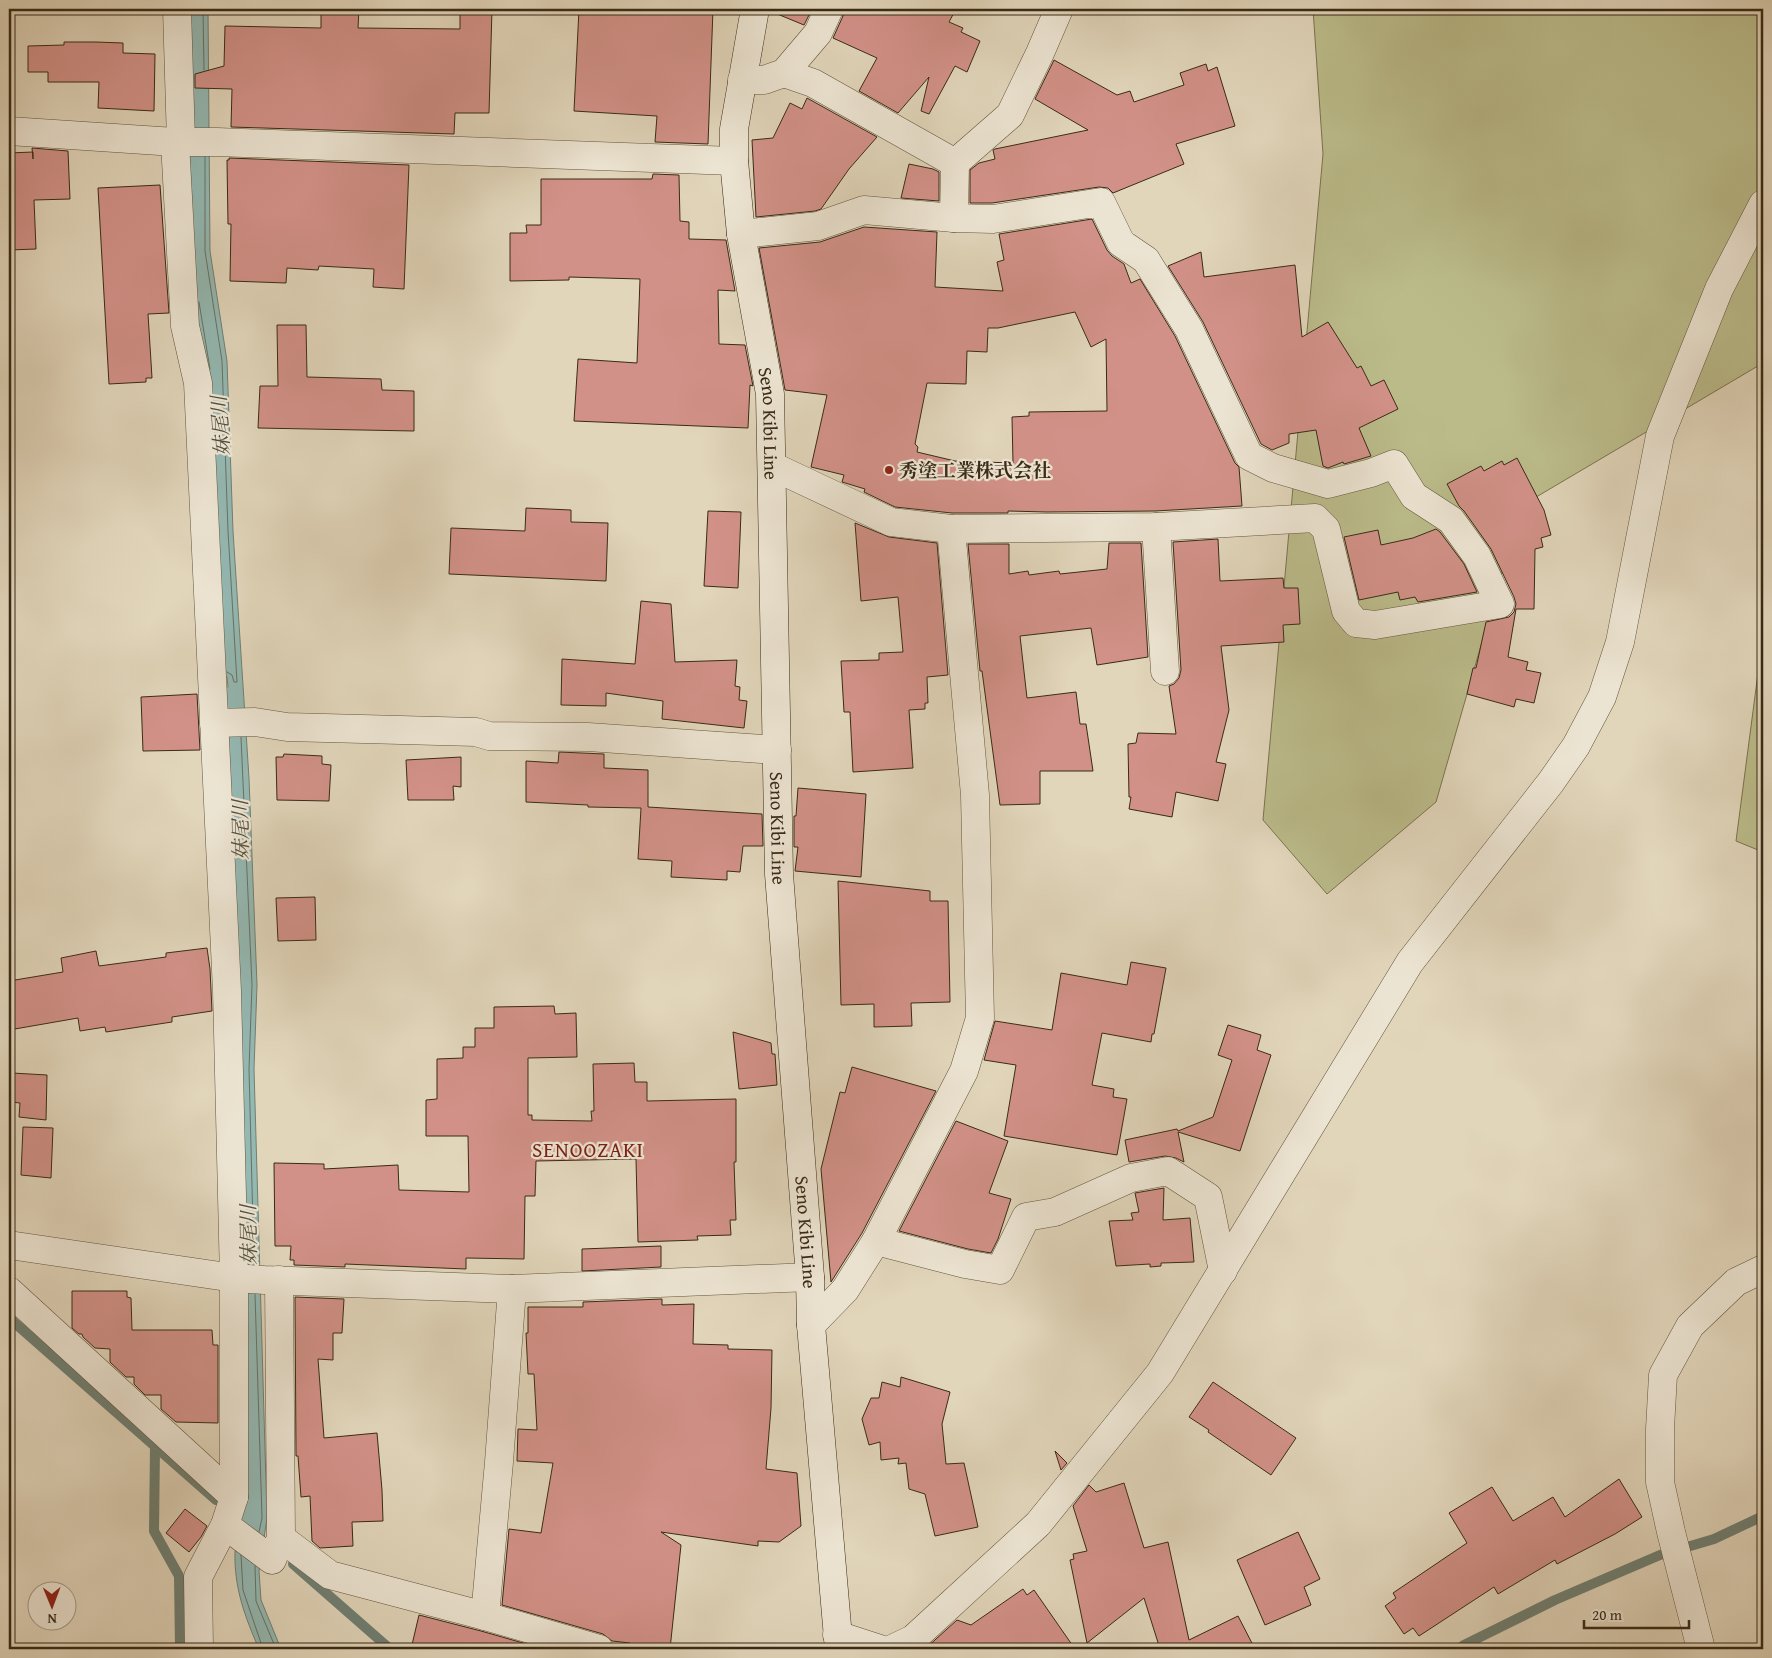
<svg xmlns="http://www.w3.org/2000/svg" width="1772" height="1658" font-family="'Gentium Book Plus','Noto Serif JP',serif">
<rect width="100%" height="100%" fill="#e1d5ba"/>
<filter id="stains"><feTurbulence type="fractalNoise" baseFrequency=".004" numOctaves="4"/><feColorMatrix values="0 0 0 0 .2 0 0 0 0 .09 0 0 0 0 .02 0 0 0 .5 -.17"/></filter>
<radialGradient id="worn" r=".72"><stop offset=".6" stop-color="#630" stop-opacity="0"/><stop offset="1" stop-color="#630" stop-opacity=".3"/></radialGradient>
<!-- green -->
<g fill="#bbbb8a" stroke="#7a7350">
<path d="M1313,9H1763V363L1521,506L1436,802L1327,894L1263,820L1323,154Z"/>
<path d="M1763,635V852L1736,841Z"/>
</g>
<!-- water -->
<path fill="#94b8b2" stroke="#708074" d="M185,9H208L210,251L227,361L233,531L249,778L257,985L254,1069L267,1518L259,1571L261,1600L281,1649H259C245,1617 234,1588 235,1552C236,1540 240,1526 242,1514L221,688L228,687L227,677H221L191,287Z"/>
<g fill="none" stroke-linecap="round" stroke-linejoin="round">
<!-- shore -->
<g stroke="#667264" stroke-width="1">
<path d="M203,9L204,70"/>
<path d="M205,157V251L222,361L228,531L237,682H234L232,675L227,672"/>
<path d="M199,302L210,369"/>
<path d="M241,737L252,985L249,1069L254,1264"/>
<path d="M255,1294L262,1518L259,1532"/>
<path d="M241,1555L243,1590L263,1649"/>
<path d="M255,1566L256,1601L276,1649"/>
</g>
<!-- stream -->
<g stroke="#708074" stroke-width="10">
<path d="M9,1318L216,1500"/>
<path d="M155,1447L154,1531L179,1576L180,1649"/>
<path d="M293,1564L390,1649"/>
<path d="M1459,1649L1464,1645L1555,1600L1660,1555L1714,1539L1763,1516"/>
</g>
</g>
<!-- building -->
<g fill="#d29188" stroke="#392b16" fill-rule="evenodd">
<path d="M321,9H359L358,28L460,29V9H492L489,113H455L454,134L231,127L232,89L195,88V74L224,66L225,26L321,28Z"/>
<path d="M579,9H713L708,144L655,142L657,116L574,111Z"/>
<path d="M770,9H812L804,25L770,11Z"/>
<path d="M844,9H956L949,22L963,28L961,32L980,41L967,72L955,66L929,114L921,111L929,77L898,113L859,91L877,58L833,38L843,16Z"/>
<path d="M64,42H96L123,43V53L155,54L154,111L98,108L99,82H48V72H28V46L64,45Z"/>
<path d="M1054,60L1117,95L1130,91L1134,102L1184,85L1180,73L1206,64L1208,71L1217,67L1235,126L1176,144L1184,164L1113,193L1108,188L1099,187L992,203H970V170L979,163L995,159L993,150L995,149L1088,130L1035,99Z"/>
<path d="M807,98L877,137L849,169L821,209L815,211L756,217L752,140L773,138L790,103L802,109Z"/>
<path d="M32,148L68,151L70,199L34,200L36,249L9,250V153L33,152V159Z"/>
<path d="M229,158L409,165L404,289L373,287L374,269L319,266L318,270L287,268L286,283L230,281L231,224H228L227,160H229Z"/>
<path d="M909,164L933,169L939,172V201L901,198Z"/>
<path d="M653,174L679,175L680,221L689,222V239L726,240L735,291L718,290L719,344L745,345L753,386L750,385L748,428L574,421L578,359L637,363L640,279L569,277V280L510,281V233H527L526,225H541V179H652Z"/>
<path d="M160,185L169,313L148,314L152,378H146V382L109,384L98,188Z"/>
<path d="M1092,219L1107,250L1112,256L1124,264L1131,283L1140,279L1175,336L1235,463L1239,467L1242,506L1155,511L1047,512L1008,511V513H952L895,507L864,492L865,489L842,482L844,475L811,467L827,395L785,390L759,248L820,242L864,227L937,232L935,287L1003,291L997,262L1004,260L999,234ZM1075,312L1091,347L1106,339L1107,411L1029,412V416L1012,417L1013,463L955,461L917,452L918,447L915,444L927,383L966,384L967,351L987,352L988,328H998Z"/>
<path d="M1201,252L1204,277L1295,265L1302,337L1328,322L1357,368L1361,366L1371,386L1384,380L1398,409L1359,428L1371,456L1344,464L1343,462L1328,468L1323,466L1316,430L1289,434V443L1272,450L1261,444L1203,322L1168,266Z"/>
<path d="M277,325H306L307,377L381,379L382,390L414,391V431L258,428L260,386H278Z"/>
<path d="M1517,458L1544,510L1551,535L1541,538L1543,547L1535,549L1534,609H1516L1508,657L1528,662L1526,670L1541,673L1534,703L1516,699L1514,707L1467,694L1473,668H1476L1486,622L1509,617L1514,612L1516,604L1514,597L1491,549L1464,511L1459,506L1447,484L1481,466L1484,471L1502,461L1504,465Z"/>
<path d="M526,508L571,510V522L608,523L606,581L449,574L451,528L525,531Z"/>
<path d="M708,511L741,512L738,588L704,586Z"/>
<path d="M855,523L889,537L937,543L948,675L927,677L928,703H925V709L909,710L913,768L853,772L850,712H844L841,661L879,660V653L903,652L898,597L861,601Z"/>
<path d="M1436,529L1440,532L1464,564L1477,592L1418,602L1415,597L1400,600L1398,592L1359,600L1344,537L1378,530L1381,545L1413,538Z"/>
<path d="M1218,539L1220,581L1283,578L1284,588H1298L1300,624L1283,625L1284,642L1221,646L1229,710L1216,762L1226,764L1218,801L1176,792L1172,817L1129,809L1131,797H1129L1128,744L1136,743L1138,733L1176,734L1169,686L1174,684L1179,678L1181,670L1173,542Z"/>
<path d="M1109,543H1141L1148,657L1097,665L1091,628L1020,636L1027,698L1076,692L1080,724H1086L1093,771H1040V804L1000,805L982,671H980L968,544H1009V574L1028,571L1029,575L1059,571L1060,574L1107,569Z"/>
<path d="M641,601L671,604L675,662L737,660L735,686L740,687L739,700L747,701L744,728L662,719L663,701L606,693V706L561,705L562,659L635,664Z"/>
<path d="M197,694L200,750L143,751L141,697Z"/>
<path d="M559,752L604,754V768L648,770V807L762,814L763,846H743L740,872L727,871V880L671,877L672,861L638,859L641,808L588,807V805L526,802V761L558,763Z"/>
<path d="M284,754L322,756V764L331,765L329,801L277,800L276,757H283Z"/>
<path d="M461,757V787L453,786L454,800H408L406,760Z"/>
<path d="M798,788L866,794L861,877L795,871L798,847H794V816H796Z"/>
<path d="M838,881L930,891V901H948L950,1002L911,1003L912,1026L874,1027V1004L841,1005Z"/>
<path d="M315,897L316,940L278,941L276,898Z"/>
<path d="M207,948L210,969L212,1011L172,1017V1022L106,1032L105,1027L80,1031L78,1018L9,1030V981L63,972L61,958L96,951L99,966L166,957V953Z"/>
<path d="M1131,962L1166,968L1154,1034H1152L1151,1042L1102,1033L1092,1085L1114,1089L1113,1097L1127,1099L1117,1155L1004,1136L1016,1065L984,1060L995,1021L1052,1030L1061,973L1127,985Z"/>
<path d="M554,1006L555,1014L576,1013L577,1057L528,1058V1115H532V1120L592,1121L591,1111H594L593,1064L634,1063L635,1082H647V1101L736,1099V1162H734L736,1220H730L731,1235L697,1236L698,1240L638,1242L636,1159L536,1161L535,1196H525L524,1259L466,1258V1269L345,1264V1267L294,1265V1260H290L291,1246H275L274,1163L324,1164V1169L398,1165L399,1190L469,1192L468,1136H426V1100L437,1099V1059L463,1058V1047H475V1028H494V1007Z"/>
<path d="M1228,1025L1261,1035L1257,1050L1271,1055L1240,1151L1178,1132L1184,1162L1176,1158L1165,1156L1129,1162L1125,1140L1177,1129L1178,1131L1213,1117L1232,1060L1218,1055Z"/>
<path d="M733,1032L771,1043L772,1054H775L777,1085L739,1089Z"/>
<path d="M852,1067L936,1091L862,1233L831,1282L821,1169L840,1092L845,1093Z"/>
<path d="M12,1073L47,1075L46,1120L19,1117L20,1103L11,1102Z"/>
<path d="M956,1121L1008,1141L989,1193L1011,1199L998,1239L991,1253L968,1249L899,1231Z"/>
<path d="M23,1127L53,1128L51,1178L21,1175Z"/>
<path d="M1164,1188L1163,1220L1190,1218L1194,1262L1161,1263V1266L1150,1267V1264L1116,1266L1109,1221L1133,1220L1131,1213L1139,1212L1135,1193Z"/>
<path d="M661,1246V1267L582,1271V1249Z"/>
<path d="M72,1291H127V1297L131,1298L132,1330H212L213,1345H218V1423L176,1422L161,1409V1395H145L134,1384V1377H126L110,1362V1349L95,1348L83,1337L82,1334H79L72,1328Z"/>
<path d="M295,1297L344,1299L342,1333H333V1360L318,1359L324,1438L377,1433L382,1490L383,1521L352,1522L353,1546L320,1548L312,1541L310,1496L301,1497L298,1456H296Z"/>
<path d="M662,1299V1305L694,1304L693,1344L728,1345V1349L772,1350L771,1408L766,1469L797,1473L801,1526L779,1542L758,1541V1546L661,1532L681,1545L670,1649H629L630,1643L612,1641L603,1634L502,1605L509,1529L541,1533L553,1463L517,1461L518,1429L537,1430L534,1374H528L526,1333H528V1307H583V1302Z"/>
<path d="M901,1377L950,1392L942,1424L946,1464L964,1463L978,1527L935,1536L925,1494L909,1489L906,1463L898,1464L899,1458L881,1460L880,1442L869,1445L862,1419L871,1398H879L882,1382L900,1387Z"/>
<path d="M1213,1382L1296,1438L1271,1475L1208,1432L1209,1430L1189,1417Z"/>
<path d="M1055,1451L1067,1463L1061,1470Z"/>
<path d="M1619,1479L1642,1517L1615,1534L1557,1564L1555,1560L1498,1594L1494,1587L1419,1636L1413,1628L1404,1634L1385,1606L1396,1598L1393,1593L1467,1543L1449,1513L1492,1487L1513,1521L1553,1497L1565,1517Z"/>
<path d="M1124,1483L1144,1548L1168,1542L1189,1640L1238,1616L1255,1649H1160L1144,1598L1087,1643L1070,1560L1074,1559L1073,1554L1087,1551L1073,1506L1089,1485L1096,1492Z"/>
<path d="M185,1509L207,1526L201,1537L189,1552L166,1533Z"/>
<path d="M1298,1532L1320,1579L1304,1587L1311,1605L1265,1625L1237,1560Z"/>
<path d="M1023,1589L1027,1595L1034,1590L1075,1649H925L957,1620L971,1625Z"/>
<path d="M419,1615L481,1631L544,1649H411Z"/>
</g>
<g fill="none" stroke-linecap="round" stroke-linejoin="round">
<defs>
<g id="minor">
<path d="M177,9L181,142"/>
<path d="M784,73L813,83L955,163"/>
<path d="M742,80H764L784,73L818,33L829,9"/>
<path d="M9,131L175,142H217L734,161"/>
<path d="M175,142L185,326L198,383L227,991L234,1278V1497L225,1525L198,1577L199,1649"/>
<path d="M741,234L818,226L864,210L954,218L955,163L1010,115L1040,53L1059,9"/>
<path d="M772,466L891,522L951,529L1156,527L1315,518L1326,529L1346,611L1356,623L1375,625L1500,604L1477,556L1451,520L1414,496L1394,464L1371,473L1328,484L1273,468L1249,456L1189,329L1146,260L1121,243L1101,202L993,219L954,218"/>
<path d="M1156,527L1165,671"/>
<path d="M214,723L255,722L287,727L476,732L489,736L588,737L777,750"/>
<path d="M876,1241L965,1264L1000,1270L1026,1217L1055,1212L1131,1178L1168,1171L1208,1197L1223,1271"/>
<path d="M9,1245L234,1278L264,1280L512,1289L810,1277"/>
<path d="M9,1291L234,1497"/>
<path d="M811,1325L845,1290L876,1241L964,1071L980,1018L975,795L951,529"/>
<path d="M225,1525L272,1560L281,1538L279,1280"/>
<path d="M281,1538L330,1575L485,1616L599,1649"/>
<path d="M485,1616L499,1462L512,1289"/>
<path d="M837,1635L880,1649"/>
<path d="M892,1649L913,1639L1038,1524L1160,1373L1410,962L1551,782L1576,746L1602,697L1620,642L1660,436L1719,289L1763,204"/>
<path d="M1701,1649L1671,1532L1660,1482V1429L1663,1375L1690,1326L1736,1282L1763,1269"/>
</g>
<g id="secondary">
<path id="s1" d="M755,9L734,129V161L741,234L770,394L779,874L810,1277L811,1325L839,1649"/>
</g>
</defs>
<!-- minor casing -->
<use href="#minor" stroke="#63563f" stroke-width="29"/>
<!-- secondary casing -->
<use href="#secondary" stroke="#392b16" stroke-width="29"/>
<!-- minor -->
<use href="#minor" stroke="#ece4d2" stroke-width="28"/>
<!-- secondary -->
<use href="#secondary" stroke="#ece4d2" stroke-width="28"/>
</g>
<!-- markers -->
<circle fill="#8f2418" stroke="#ece4d2" stroke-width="2" cx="889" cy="470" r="5"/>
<g text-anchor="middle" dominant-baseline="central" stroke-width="4.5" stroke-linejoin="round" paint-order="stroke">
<!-- street labels -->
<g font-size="19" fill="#392b16" stroke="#ece4d2">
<text stroke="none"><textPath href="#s1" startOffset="419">Seno Kibi Line</textPath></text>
<text stroke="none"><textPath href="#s1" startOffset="824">Seno Kibi Line</textPath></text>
<text stroke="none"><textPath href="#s1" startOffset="1229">Seno Kibi Line</textPath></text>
</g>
<!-- poi labels -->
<g font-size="19" font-weight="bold" fill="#392b16" stroke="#ece4d2" text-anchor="start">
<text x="899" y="470">秀塗工業株式会社</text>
</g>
<!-- water labels -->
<g font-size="20" font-style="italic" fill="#504e3d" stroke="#ece4d2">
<text transform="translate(220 426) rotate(-94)">妹尾川</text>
<text transform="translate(240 830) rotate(-91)">妹尾川</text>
<text transform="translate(248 1235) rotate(-91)">妹尾川</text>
</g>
<!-- quarter labels -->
<g font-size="21" letter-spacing="1" fill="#7a1f14" stroke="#ece4d2">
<text x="588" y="1149">SENOOZAKI</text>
</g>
</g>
<!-- margin -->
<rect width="1772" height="1658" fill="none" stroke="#e1d5ba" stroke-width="30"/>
<rect x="10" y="10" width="1752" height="1638" fill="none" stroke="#392b16" stroke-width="2.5"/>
<rect x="15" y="15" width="1742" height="1628" fill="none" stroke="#392b16"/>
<!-- north arrow -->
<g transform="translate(52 1606) rotate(179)"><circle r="24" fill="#ece4d2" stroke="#a49a87"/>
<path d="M0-4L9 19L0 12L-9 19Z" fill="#8f2418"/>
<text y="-8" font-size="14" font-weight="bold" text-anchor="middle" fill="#392b16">N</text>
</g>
<!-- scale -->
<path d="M1584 1620v8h105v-8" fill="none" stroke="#392b16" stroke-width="2.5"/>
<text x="1592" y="1620" font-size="15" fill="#392b16" stroke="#ece4d2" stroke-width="4" paint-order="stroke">20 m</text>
<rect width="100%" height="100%" filter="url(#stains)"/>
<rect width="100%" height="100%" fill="url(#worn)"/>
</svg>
